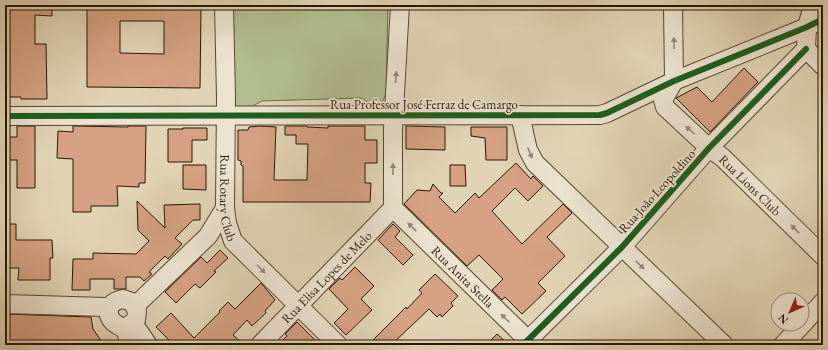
<svg xmlns="http://www.w3.org/2000/svg" width="828" height="350" font-family="'EB Garamond',serif">
<rect width="100%" height="100%" fill="#e1d4b5"/>
<filter id="stains"><feTurbulence type="fractalNoise" baseFrequency=".005" numOctaves="4"/><feColorMatrix values="0 0 0 0 .2 0 0 0 0 .09 0 0 0 0 .02 0 0 0 .5 -.17"/></filter>
<radialGradient id="worn" r=".72"><stop offset=".6" stop-color="#630" stop-opacity="0"/><stop offset="1" stop-color="#630" stop-opacity=".3"/></radialGradient>
<!-- green -->
<path fill="#b1bd8f" stroke="#6d6a4a" d="M233,5H388L386,93C384,100 381,105 374,107L362,98L262,101L249,108L237,107L232,101Z"/>
<!-- building -->
<g fill="#d5a182" stroke="#291705" fill-rule="evenodd">
<path d="M5,5H52V16L35,15V44H46L47,99H21V97H5Z"/>
<path d="M87,5H201L200,88L87,87ZM120,21H164V54L120,53Z"/>
<path d="M744,68L758,82L710,132L676,98L697,87L712,102Z"/>
<path d="M17,126H35V188H17V160H5V137H17Z"/>
<path d="M73,126L128,127V126H146L145,183H139V187L117,186L118,206H91V212H73V159L57,158L58,131L73,132Z"/>
<path d="M259,126L276,127L274,180H307L308,144H296V135H285V126H307V127L328,128V126H365V140H377V163H365V183H371L370,202H243V166L241,165V161L238,160V130H248L249,127Z"/>
<path d="M406,126L445,127V150L406,149Z"/>
<path d="M471,127H507V160H486L485,138L471,136Z"/>
<path d="M183,128H207V140H192V162H168V129H183Z"/>
<path d="M516,163L531,179L533,176L543,186L528,201L515,188L492,211L522,244L563,204L572,213L547,237L565,256L538,283L546,291L522,314L505,297L502,300L492,290L503,279L479,255L467,266L404,204L417,190L430,191L433,184L441,193H443L439,197L455,213L475,193L479,198Z"/>
<path d="M183,165H206V190L183,189Z"/>
<path d="M450,165H465L466,186H450Z"/>
<path d="M137,201L165,228L164,205L200,204V220H193L175,238L182,244L168,259L165,256L149,272L152,274L144,281L140,277H126V289H114V279H90V290H72L73,259H93V253L136,254L149,241L138,230Z"/>
<path d="M5,224H16V240H52L53,258H50V280H18L19,268H5Z"/>
<path d="M393,224L400,231L395,237L413,255L403,265L378,240Z"/>
<path d="M220,250L228,258L214,271L216,272L200,288L195,284L176,303L165,292L201,257L207,263Z"/>
<path d="M355,267L374,286L361,299L372,310L346,335L334,323L348,309L329,289L340,278L342,280Z"/>
<path d="M435,274L458,296L451,303L453,306L442,317L440,314L437,317L429,309L391,345H368L406,307L407,309L422,293L419,290Z"/>
<path d="M261,283L275,300L265,311L266,313L252,326L247,320L233,335L244,345H174L156,327L171,313L194,338L220,312L219,311L228,302L235,309Z"/>
<path d="M5,314L91,317L93,329L104,345H5Z"/>
<path d="M297,322L320,345H278L287,336L285,334Z"/>
<path d="M497,334L509,345H486Z"/>
</g>
<g fill="none" stroke-linecap="round" stroke-linejoin="round">
<defs>
<g id="minor">
<path id="s1" d="M224,5L226,98L225,208L227,223L233,241L338,345"/>
<path id="s2" d="M673,5L674,81L663,100L665,107L709,148L722,157L823,256"/>
<path d="M813,5L807,27L806,49L823,66"/>
<path d="M520,115L528,150L535,163L724,345"/>
<path d="M5,116L600,115L607,113L674,81L807,27L823,19"/>
<path d="M393,208V129L400,5"/>
<path id="s3" d="M393,208L533,345"/>
<path d="M123,299L132,302L137,311L136,320L125,328C105,323 102,303 123,299Z"/>
<path d="M5,304L105,307L109,311"/>
<path d="M135,306L208,236L225,208"/>
<path d="M133,323L148,345"/>
<path d="M125,328L130,345"/>
<path id="s4" d="M260,345L393,208"/>
<path d="M523,345L622,247L709,148L806,49"/>
<path d="M783,345L823,302"/>
</g>
</defs>
<!-- minor casing -->
<use href="#minor" stroke="#574631" stroke-width="20"/>
<!-- minor -->
<use href="#minor" stroke="#ece3cf" stroke-width="18"/>
<defs>
<g id="cycleway">
<path d="M5,116L600,115L607,113L674,81L807,27L823,19"/>
<path d="M523,345L622,247L709,148L806,49"/>
</g>
</defs>
<!-- cycleway casing -->
<use href="#cycleway" stroke="#ece3cf" stroke-width="8"/>
<!-- cycleway -->
<use href="#cycleway" stroke="#1b5e20" stroke-width="6"/>
</g>
<!-- one-way arrows -->
<defs><path id="oneway-solid" d="M-6-.8H1V-3.2L6.5 0L1 3.2V.8H-6Z"/></defs>
<g fill="#948774">
<use href="#oneway-solid" transform="translate(674 43) rotate(-91)"/>
<use href="#oneway-solid" transform="translate(396 77) rotate(-87)"/>
<use href="#oneway-solid" transform="translate(690 130) rotate(-138)"/>
<use href="#oneway-solid" transform="translate(530 153) rotate(68)"/>
<use href="#oneway-solid" transform="translate(393 169) rotate(-90)"/>
<use href="#oneway-solid" transform="translate(412 227) rotate(-136)"/>
<use href="#oneway-solid" transform="translate(795 229) rotate(-136)"/>
<use href="#oneway-solid" transform="translate(640 265) rotate(44)"/>
<use href="#oneway-solid" transform="translate(261 269) rotate(45)"/>
<use href="#oneway-solid" transform="translate(505 318) rotate(-136)"/>
</g>
<g text-anchor="middle" dominant-baseline="central" stroke-width="3.5" stroke-linejoin="round" paint-order="stroke">
<!-- street labels -->
<g font-size="13" fill="#291705" stroke="#ece3cf">
<text x="424" y="104">Rua Professor José Ferraz de Camargo</text>
<text stroke="none"><textPath href="#s2" startOffset="221">Rua Lions Club</textPath></text>
<text transform="translate(657 191) rotate(-48)">Rua João Leopoldino</text>
<text stroke="none"><textPath href="#s1" startOffset="193">Rua Rotary Club</textPath></text>
<text stroke="none"><textPath href="#s4" startOffset="95">Rua Elisa Lopes de Melo</textPath></text>
<text stroke="none"><textPath href="#s3" startOffset="98">Rua Anita Stella</textPath></text>
</g>
</g>
<!-- margin -->
<rect width="828" height="350" fill="none" stroke="#e1d4b5" stroke-width="20"/>
<rect x="6" y="6" width="816" height="338" fill="none" stroke="#291705" stroke-width="2"/>
<rect x="10" y="10" width="808" height="330" fill="none" stroke="#291705"/>
<!-- north arrow -->
<g transform="translate(790 312) rotate(225)"><circle r="19" fill="#ece3cf" stroke="#9e917e"/>
<path d="M0-3L7 15L0 10L-7 15Z" fill="#8f2418"/>
<text y="-6" font-size="11" font-weight="bold" text-anchor="middle" fill="#291705">N</text>
</g>
<rect width="100%" height="100%" filter="url(#stains)"/>
<rect width="100%" height="100%" fill="url(#worn)"/>
</svg>
